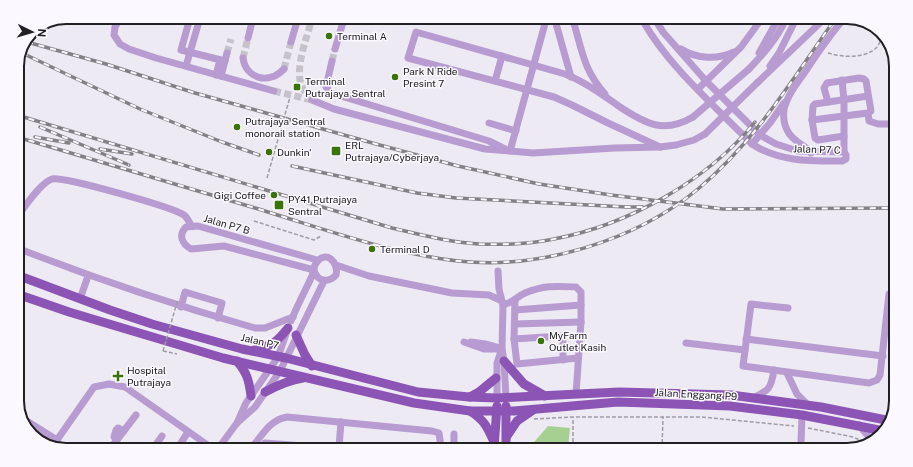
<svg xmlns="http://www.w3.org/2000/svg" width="913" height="467" font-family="'Public Sans',sans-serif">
<rect width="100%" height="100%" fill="#eeeaf3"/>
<!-- green -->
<path fill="#a5d091" d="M548,426L570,428L568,448H529Z"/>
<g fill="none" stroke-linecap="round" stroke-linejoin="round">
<!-- minor-tunnel -->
<g stroke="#c5c2c9" stroke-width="7" stroke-dasharray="7 3.5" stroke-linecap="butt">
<path d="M227,53L231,39"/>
<path d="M243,58L248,38"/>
<path d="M332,61L335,49"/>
<path d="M284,69L291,42"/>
<path d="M274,91L312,100"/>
<path d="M312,100C309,96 304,92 302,87C294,69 307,37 312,19"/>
</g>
<!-- path -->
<g stroke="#9f9ca3" stroke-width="1.5" stroke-dasharray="4 2" stroke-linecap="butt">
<path d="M828,53C842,57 862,59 875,49C879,46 881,39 883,35"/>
<path d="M254,221L314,240L321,236"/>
<path d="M163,351L177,354"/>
<path d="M534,419L573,417H702L794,426"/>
<path d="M808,428L853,437L862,441"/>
<path d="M573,448V417"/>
<path d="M662,449L663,417"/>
</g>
<!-- minor -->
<g stroke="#b89cd1" stroke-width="7">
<path d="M121,17L115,27L114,35L120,44L129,49L156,58L274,91"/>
<path d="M190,18L181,50L225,61"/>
<path d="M312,19L318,20L323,19"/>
<path d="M555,20L571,77"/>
<path d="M573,20C582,50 583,69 605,94"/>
<path d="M643,21C669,67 715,106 752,144C779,162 811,161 842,161L846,159V155L844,152L798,151L776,144L760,135L706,81L663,32L656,21"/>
<path d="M248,38L253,18"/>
<path d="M291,42L298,18"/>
<path d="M335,49L344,19"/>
<path d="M681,49C697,59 717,60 734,52"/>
<path d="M759,53L777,21"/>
<path d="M243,58C246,79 269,85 284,69"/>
<path d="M332,61L326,87L331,93L489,141L507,150"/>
<path d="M186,66L200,18"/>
<path d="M770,66L779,53L795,21"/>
<path d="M749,69C763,54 776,40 785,21"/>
<path d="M216,75L220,60"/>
<path d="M221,76L227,53"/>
<path d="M842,80L844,100V152"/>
<path d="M495,81L502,56"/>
<path d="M757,83L821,22"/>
<path d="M698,89L741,47L760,21"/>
<path d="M312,100L334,109L485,149L510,151L533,153L615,148L660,147L676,145L694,140L705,134"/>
<path d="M868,113L869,121L878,124H892"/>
<path d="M812,120L868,113L871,111L866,81L864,79L859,78L827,83L824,88L828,102"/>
<path d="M489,123L516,131"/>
<path d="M844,136L818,140L815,138L812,120L813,106L815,104L868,96"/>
<path d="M752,144L770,123L784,103"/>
<path d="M660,147L608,123L572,105L554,97L408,58L416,32L565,74C585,82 603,95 620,107C646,124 664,134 693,117"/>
<path d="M510,151L546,20"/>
<path d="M811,153C808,146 793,143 787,130C784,124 783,117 784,109C787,96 797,83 805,72C816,55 828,38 841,22"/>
<path d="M17,217C25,207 40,183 52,179C63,176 172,207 184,215C187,217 189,222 191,225"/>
<path d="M17,248C96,279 174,305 255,328H265L293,317"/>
<path d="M336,265L369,276L452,293L489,295L502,301L503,305L502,349L504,361L506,398"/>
<path d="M314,270L224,246L191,249C182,244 178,235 186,227L198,226L317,260"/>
<path d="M498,271L499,289L502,301"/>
<path d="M80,299L88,276"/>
<path d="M515,301L514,339L517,364L578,358"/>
<path d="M503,305C514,302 516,297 525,293C544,285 556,286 576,287L581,292V322L576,394"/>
<path d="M181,307L185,292L222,303L218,318"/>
<path d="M788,308L751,304L743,366L869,383L877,380L880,375L889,294"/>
<path d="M515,310L581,305"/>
<path d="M291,321C297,306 305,291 312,276C314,271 313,266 317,262C326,250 339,262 336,275C329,283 318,282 314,271"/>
<path d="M515,324L581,322"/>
<path d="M514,339L561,336L563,340V360"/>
<path d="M746,339L883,356"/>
<path d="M464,342L484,349H502"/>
<path d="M471,342L485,344L496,347"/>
<path d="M686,343L745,350"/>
<path d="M787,373L797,394L809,406"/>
<path d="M497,398V363L501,351"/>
<path d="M753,398C769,390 771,389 774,370"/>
<path d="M802,415L801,443L804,450"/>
<path d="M22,418L57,440L59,445"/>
<path d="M237,423L246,403L278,357L287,331"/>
<path d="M859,425L873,442"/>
<path d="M36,437L41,430"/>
<path d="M57,440L94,387L109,384L125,387L209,446"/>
<path d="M117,440L114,437L116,430L118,428L124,431"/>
<path d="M265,443L304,446"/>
<path d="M113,445L136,415"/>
<path d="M155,446L162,436"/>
<path d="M179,446L188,432"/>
<path d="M220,446L237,423L255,407L280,371L324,281"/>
<path d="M253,446C263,434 270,420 287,417L432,431L439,433L441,447"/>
<path d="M339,447L341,422"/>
<path d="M454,448V434"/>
</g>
<!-- major -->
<g stroke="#8c55b5" stroke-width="9">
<path d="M17,275L110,310L152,324L242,349L286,358L418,392L469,397L497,398L619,392L731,395L821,407L891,421"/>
<path d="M17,294L69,312L223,358L414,403L470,411H514L618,402L730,406L802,415L884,431"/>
<path d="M296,335L305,355L312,366"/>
<path d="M254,350C273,345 276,343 288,328"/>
<path d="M237,361C247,373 249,380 251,396"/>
<path d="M504,361L524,384L545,396"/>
<path d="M265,392C278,385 289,380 303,378"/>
<path d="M470,397L479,392L496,378"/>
<path d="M506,406V448"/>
<path d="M470,411C484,420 487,426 494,442"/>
<path d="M507,436L517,421L533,410"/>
<path d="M494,448L497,406"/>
</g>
<defs>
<g id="rail">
<path d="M27,42L106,64L195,93L376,144L458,166L539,184L611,195L723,209L894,208"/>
<path d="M22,53L140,109L222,142L259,155"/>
<path d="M17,115L392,228C422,235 448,242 479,244C503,245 530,244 554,239C628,225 707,181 755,122"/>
<path d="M40,127L129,165"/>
<path d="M17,137C96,160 175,184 255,208C321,228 388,253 458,261C539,270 635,241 698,189C754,143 792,80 833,22"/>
<path d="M35,137L69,143"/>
<path d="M100,149L132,154"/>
<path d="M292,166L417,193L456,198L626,207H643"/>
</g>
</defs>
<!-- rail casing -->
<use href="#rail" stroke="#838186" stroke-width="3.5"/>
<!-- rail -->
<use href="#rail" stroke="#fbf8ff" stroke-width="2" stroke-dasharray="6" stroke-linecap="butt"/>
<!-- path-bridge -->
<g stroke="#9f9ca3" stroke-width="1.5" stroke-dasharray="4 2" stroke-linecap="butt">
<path d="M267,178L290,97"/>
<path d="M163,351L178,299"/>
</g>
<!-- minor-bridge -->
<g stroke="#b89cd1" stroke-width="7">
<path d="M693,117L749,69"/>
<path d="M705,134L757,83"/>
</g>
</g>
<!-- markers -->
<g fill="#387408" stroke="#fbf8ff" stroke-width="1.5">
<circle cx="329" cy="36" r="4"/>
<circle cx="395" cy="77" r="4"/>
<rect x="293" y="83" width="8" height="8" rx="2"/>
<circle cx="237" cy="127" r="4"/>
<rect x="331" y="146" width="10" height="10" rx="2"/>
<circle cx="269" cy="152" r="4"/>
<circle cx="274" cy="195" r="4"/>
<rect x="274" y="200" width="10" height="10" rx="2"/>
<circle cx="372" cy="249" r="4"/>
<circle cx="541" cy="341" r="4"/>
<path d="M116 370h4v4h4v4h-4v4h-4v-4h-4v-4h4z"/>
</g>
<g text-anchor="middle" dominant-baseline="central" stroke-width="3" stroke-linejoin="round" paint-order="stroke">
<!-- poi labels -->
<g font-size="10" fill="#212023" stroke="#fbf8ff" text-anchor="start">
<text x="337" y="36">Terminal A</text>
<text x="403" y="71">Park N Ride<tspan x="403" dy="12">Presint 7</tspan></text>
<text x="305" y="81">Terminal<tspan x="305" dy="12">Putrajaya Sentral</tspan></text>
<text x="245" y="121">Putrajaya Sentral<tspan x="245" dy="12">monorail station</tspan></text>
<text x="345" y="145">ERL<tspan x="345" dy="12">Putrajaya/Cyberjaya</tspan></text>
<text x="277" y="152">Dunkin'</text>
<text x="266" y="195" text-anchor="end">Gigi Coffee</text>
<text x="288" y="199">PY41 Putrajaya<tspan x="288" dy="12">Sentral</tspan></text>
<text x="380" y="249">Terminal D</text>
<text x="549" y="335">MyFarm<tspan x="549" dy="12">Outlet Kasih</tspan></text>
<text x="127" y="370">Hospital<tspan x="127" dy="12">Putrajaya</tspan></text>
</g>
<!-- street labels -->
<g font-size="10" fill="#212023" stroke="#fbf8ff">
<text transform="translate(817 149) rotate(2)">Jalan P7 C</text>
<text transform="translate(227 224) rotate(16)">Jalan P7 B</text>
<text transform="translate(260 341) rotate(13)">Jalan P7</text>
<text transform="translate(696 394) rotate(3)">Jalan Enggang P9</text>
</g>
</g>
<!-- crop -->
<path d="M0 0H913V467H0ZM66 24H847A42 42 0 0 1 889 66V401A42 42 0 0 1 847 443H66A42 42 0 0 1 24 401V66A42 42 0 0 1 66 24Z" fill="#fbf8ff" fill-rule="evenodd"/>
<path fill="none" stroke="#212023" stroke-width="2" d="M66 24H847A42 42 0 0 1 889 66V401A42 42 0 0 1 847 443H66A42 42 0 0 1 24 401V66A42 42 0 0 1 66 24Z"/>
<!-- north arrow -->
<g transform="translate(32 32) rotate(95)" stroke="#fbf8ff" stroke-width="3" paint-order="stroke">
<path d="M0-3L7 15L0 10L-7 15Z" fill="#212023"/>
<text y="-6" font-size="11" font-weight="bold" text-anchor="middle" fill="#212023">N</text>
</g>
</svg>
